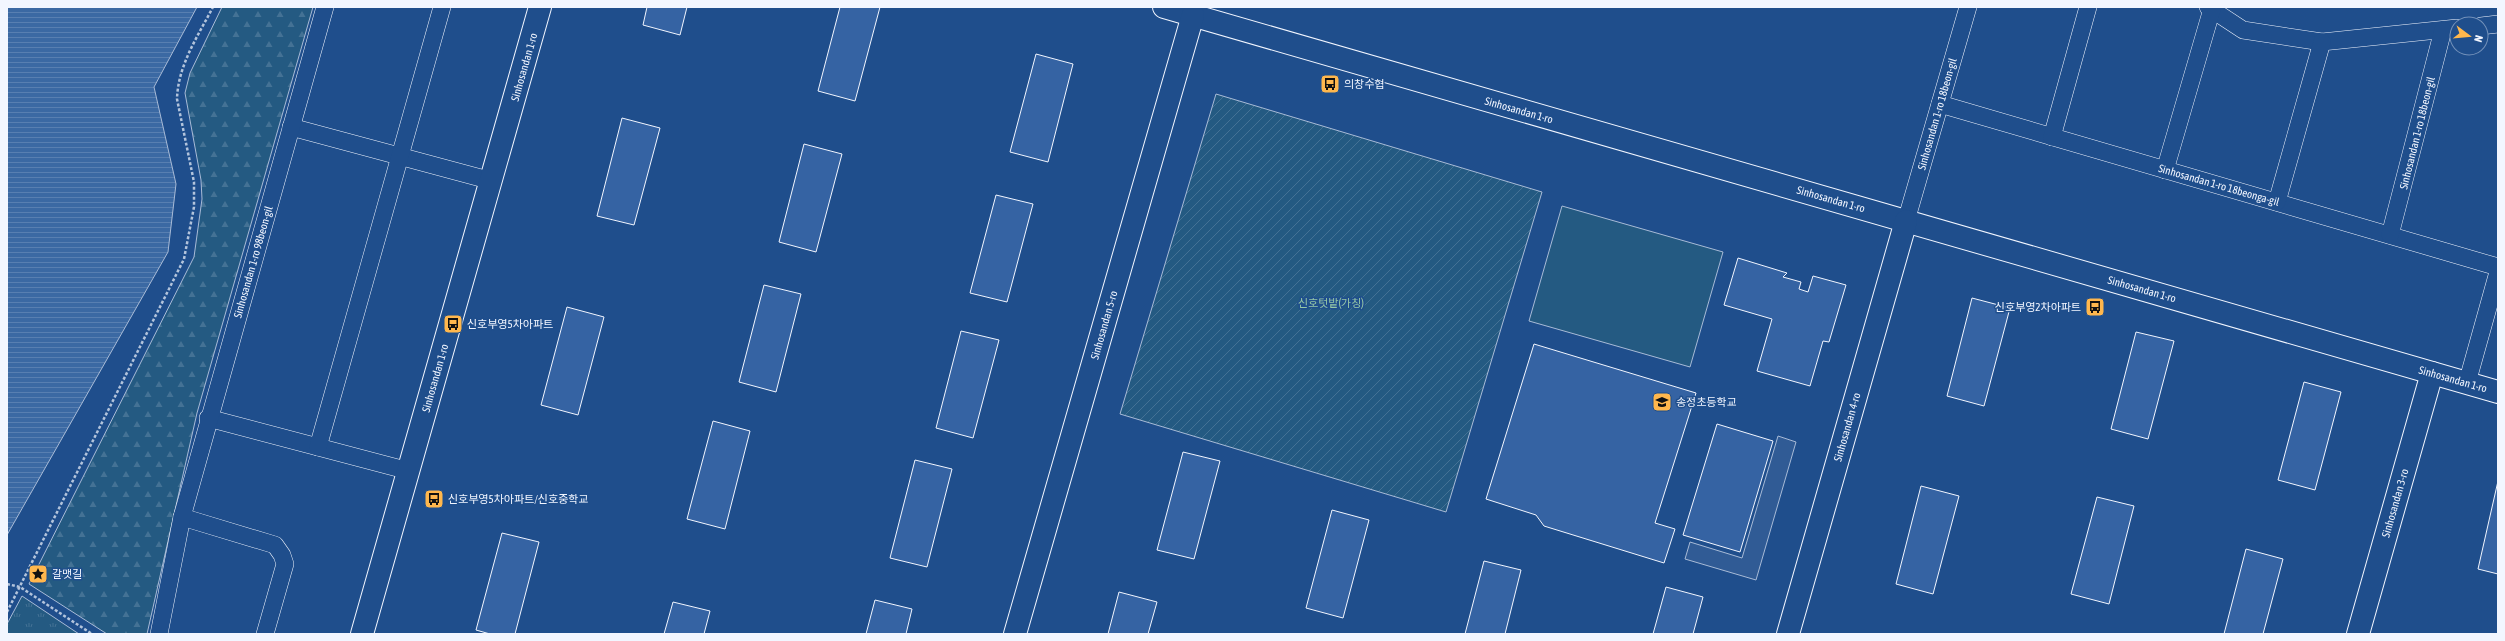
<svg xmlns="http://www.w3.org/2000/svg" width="2505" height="641" font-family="'Asap Condensed','Noto Sans KR',sans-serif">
<defs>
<pattern id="grass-tufts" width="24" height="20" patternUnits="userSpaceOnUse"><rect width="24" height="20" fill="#245a82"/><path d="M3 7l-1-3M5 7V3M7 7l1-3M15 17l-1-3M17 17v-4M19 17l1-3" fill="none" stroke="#447295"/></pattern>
<pattern id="forest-firs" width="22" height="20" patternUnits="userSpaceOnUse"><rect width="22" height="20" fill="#245a82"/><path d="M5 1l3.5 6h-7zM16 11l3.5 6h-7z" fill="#447295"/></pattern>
<pattern id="garden-furrows" width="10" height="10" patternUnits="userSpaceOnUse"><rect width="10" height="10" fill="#245a82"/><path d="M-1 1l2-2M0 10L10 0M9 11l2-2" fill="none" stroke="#447295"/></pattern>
<pattern id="water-rules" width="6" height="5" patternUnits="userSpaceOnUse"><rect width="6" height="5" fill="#3b69a3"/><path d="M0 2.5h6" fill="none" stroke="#587fb1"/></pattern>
</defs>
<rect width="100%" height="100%" fill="#1f4e8c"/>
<!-- grass -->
<path fill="url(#grass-tufts)" stroke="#a8bbd7" d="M22,596L79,634H7V624Z"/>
<!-- forest -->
<path fill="url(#forest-firs)" stroke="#a8bbd7" d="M222,7H313L197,413L147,634H107L29,584L194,257L202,199L201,180L185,93L190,73Z"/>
<!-- garden -->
<path fill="url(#garden-furrows)" stroke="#a8bbd7" d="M1216,94L1542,192L1446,512L1120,414Z"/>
<!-- pitch -->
<path fill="#245a82" stroke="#a8bbd7" d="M1562,206L1723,252L1690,367L1529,321Z"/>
<!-- parking -->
<path fill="#305b95" stroke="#a8bbd7" d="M1778,436L1796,442L1756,580L1685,559L1690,542L1742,558Z"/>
<!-- water -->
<path fill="url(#water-rules)" stroke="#a8bbd7" d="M7,7H197L154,87L176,184L168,252L7,535Z"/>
<!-- building -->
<g fill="#3563a3" stroke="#f2f6ff">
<path d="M647,7H687L680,35L643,25Z"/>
<path d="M840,7H880L855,101L818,91Z"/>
<path d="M1036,54L1073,64L1048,162L1010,152Z"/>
<path d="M622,118L660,128L634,225L597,216Z"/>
<path d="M804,144L842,154L816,252L779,242Z"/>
<path d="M996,195L1033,204L1007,302L970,293Z"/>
<path d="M1738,258L1787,273L1783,277L1801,282L1799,289L1808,292L1813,276L1846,285L1829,342L1823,341L1810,386L1757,371L1772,319L1724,305Z"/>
<path d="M764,285L801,294L776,392L739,382Z"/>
<path d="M1972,298L2010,308L1984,406L1947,396Z"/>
<path d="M567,307L604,317L578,415L541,405Z"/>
<path d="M961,331L999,340L973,438L936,428Z"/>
<path d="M2136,332L2174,341L2148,439L2111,429Z"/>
<path d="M1534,344L1696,393L1655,523L1675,529L1664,563L1544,526L1536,515L1486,499Z"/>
<path d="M2304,382L2341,392L2315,490L2278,480Z"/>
<path d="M713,421L750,431L725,529L687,519Z"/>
<path d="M1717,424L1773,441L1740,552L1683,535Z"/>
<path d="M1183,452L1220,461L1194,559L1157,550Z"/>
<path d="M915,460L952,469L927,567L890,558Z"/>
<path d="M2498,481V574L2478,569Z"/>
<path d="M1921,486L1959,496L1933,594L1896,584Z"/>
<path d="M2097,497L2134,506L2109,604L2071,594Z"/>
<path d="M1332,510L1369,520L1343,618L1306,608Z"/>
<path d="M502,533L539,542L515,634H490L476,630Z"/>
<path d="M2246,549L2283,559L2263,634H2224Z"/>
<path d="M1484,561L1521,570L1505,634H1465Z"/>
<path d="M1666,587L1703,597L1693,634H1653Z"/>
<path d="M1119,592L1157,602L1148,634H1108Z"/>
<path d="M875,600L912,609L906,634H866Z"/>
<path d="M673,602L710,611L704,634H664Z"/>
</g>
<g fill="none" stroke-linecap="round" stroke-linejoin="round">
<defs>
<g id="street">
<path d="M2208,7L2243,30L2322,42L2457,28"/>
<path d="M2481,26L2498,24"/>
<path d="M1940,104L2498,267"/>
<path d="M291,127L492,181"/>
<path d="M2052,137L2088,7"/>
<path d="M2165,170L2212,9"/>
<path d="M2277,202L2322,42"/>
<path d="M1906,221L1968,7"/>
<path d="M2390,235L2443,30"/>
<path d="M2467,383L2498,272"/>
<path d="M208,418L409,471"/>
<path d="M318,447L442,7"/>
<path d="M182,517L275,545L282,555L285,564L265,634"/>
<path d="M159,634L182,517L325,7"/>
</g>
<g id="secondary">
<path d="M1164,7L2498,392"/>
<path d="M362,634L540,7"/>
<path d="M1015,634L1193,15"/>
<path d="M1788,634L1906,221"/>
<path d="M2358,634L2432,373"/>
</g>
</defs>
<!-- street casing -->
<use href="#street" stroke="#f2f6ff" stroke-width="18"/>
<!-- secondary casing -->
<use href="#secondary" stroke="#f2f6ff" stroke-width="24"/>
<!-- path -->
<g stroke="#b3c4dc" stroke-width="2.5" stroke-dasharray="3 2" stroke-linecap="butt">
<path d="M7,584L20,587L92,634"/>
<path d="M7,612L184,259L194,207V182L177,99C178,65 198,36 213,7"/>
</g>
<!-- street -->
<use href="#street" stroke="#1f4e8c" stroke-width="17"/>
<!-- secondary -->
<use href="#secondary" stroke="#1f4e8c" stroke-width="22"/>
</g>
<!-- icons -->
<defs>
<symbol id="bus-square" viewBox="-11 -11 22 22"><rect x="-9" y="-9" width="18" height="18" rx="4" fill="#ffb74d" stroke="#1f4e8c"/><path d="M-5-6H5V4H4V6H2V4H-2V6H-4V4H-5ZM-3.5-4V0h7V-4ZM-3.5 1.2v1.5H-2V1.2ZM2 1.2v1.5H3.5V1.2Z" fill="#111"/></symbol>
<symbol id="school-square" viewBox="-11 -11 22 22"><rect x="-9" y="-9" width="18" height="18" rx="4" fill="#ffb74d" stroke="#1f4e8c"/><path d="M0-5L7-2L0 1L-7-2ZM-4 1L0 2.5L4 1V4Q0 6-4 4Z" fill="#111"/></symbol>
<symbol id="sight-square" viewBox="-11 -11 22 22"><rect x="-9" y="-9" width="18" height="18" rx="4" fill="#ffb74d" stroke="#1f4e8c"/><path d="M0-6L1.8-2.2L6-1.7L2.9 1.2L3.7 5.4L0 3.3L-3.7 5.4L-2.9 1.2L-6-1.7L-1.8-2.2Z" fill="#111"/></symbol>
</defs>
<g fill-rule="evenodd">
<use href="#bus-square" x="1319" y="73" width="22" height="22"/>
<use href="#bus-square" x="2084" y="296" width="22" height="22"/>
<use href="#bus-square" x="442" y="313" width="22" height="22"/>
<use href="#school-square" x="1651" y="391" width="22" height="22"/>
<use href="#bus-square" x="423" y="488" width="22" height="22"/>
<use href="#sight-square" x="27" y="563" width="22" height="22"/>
</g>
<g text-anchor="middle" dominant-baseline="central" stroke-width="3" stroke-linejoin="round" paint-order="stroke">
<!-- street labels -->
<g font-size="11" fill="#f2f6ff" stroke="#1f4e8c">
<text transform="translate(524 67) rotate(-74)">Sinhosandan 1-ro</text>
<text transform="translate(1519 110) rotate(16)">Sinhosandan 1-ro</text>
<text transform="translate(1937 114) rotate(-74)">Sinhosandan 1-ro 18beon-gil</text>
<text transform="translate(2417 133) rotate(-76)">Sinhosandan 1-ro 18beon-gil</text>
<text transform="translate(2219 185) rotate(16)">Sinhosandan 1-ro 18beonga-gil</text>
<text transform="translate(1831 199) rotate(16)">Sinhosandan 1-ro</text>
<text transform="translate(253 262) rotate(-74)">Sinhosandan 1-ro 98beon-gil</text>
<text transform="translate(2142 289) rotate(16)">Sinhosandan 1-ro</text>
<text transform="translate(1104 325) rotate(-74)">Sinhosandan 5-ro</text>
<text transform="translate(435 378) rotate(-74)">Sinhosandan 1-ro</text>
<text transform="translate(2453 379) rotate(16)">Sinhosandan 1-ro</text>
<text transform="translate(1847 427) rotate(-74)">Sinhosandan 4-ro</text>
<text transform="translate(2395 503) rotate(-74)">Sinhosandan 3-ro</text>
</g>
<!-- poi labels -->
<g font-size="11" fill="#f2f6ff" stroke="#1f4e8c" text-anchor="start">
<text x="1344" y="84">의창수협</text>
<text x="2081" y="307" text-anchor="end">신호부영2차아파트</text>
<text x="467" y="324">신호부영5차아파트</text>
<text x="1676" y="402">송정초등학교</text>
<text x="448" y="499">신호부영5차아파트/신호중학교</text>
<text x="52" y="574">갈맷길</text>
</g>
<!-- park labels -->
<g font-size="11" fill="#97c8a6" stroke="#1f4e8c">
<text x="1331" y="303">신호텃밭(가칭)</text>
</g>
</g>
<!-- border -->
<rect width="2505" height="641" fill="none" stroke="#f2f6ff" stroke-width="16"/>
<!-- north arrow -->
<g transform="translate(2469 36) rotate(106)"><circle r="19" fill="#1f4e8c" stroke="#7391ba"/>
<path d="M0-3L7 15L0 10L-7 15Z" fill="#ffb74d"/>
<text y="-6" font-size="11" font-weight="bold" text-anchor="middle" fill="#f2f6ff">N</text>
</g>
</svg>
